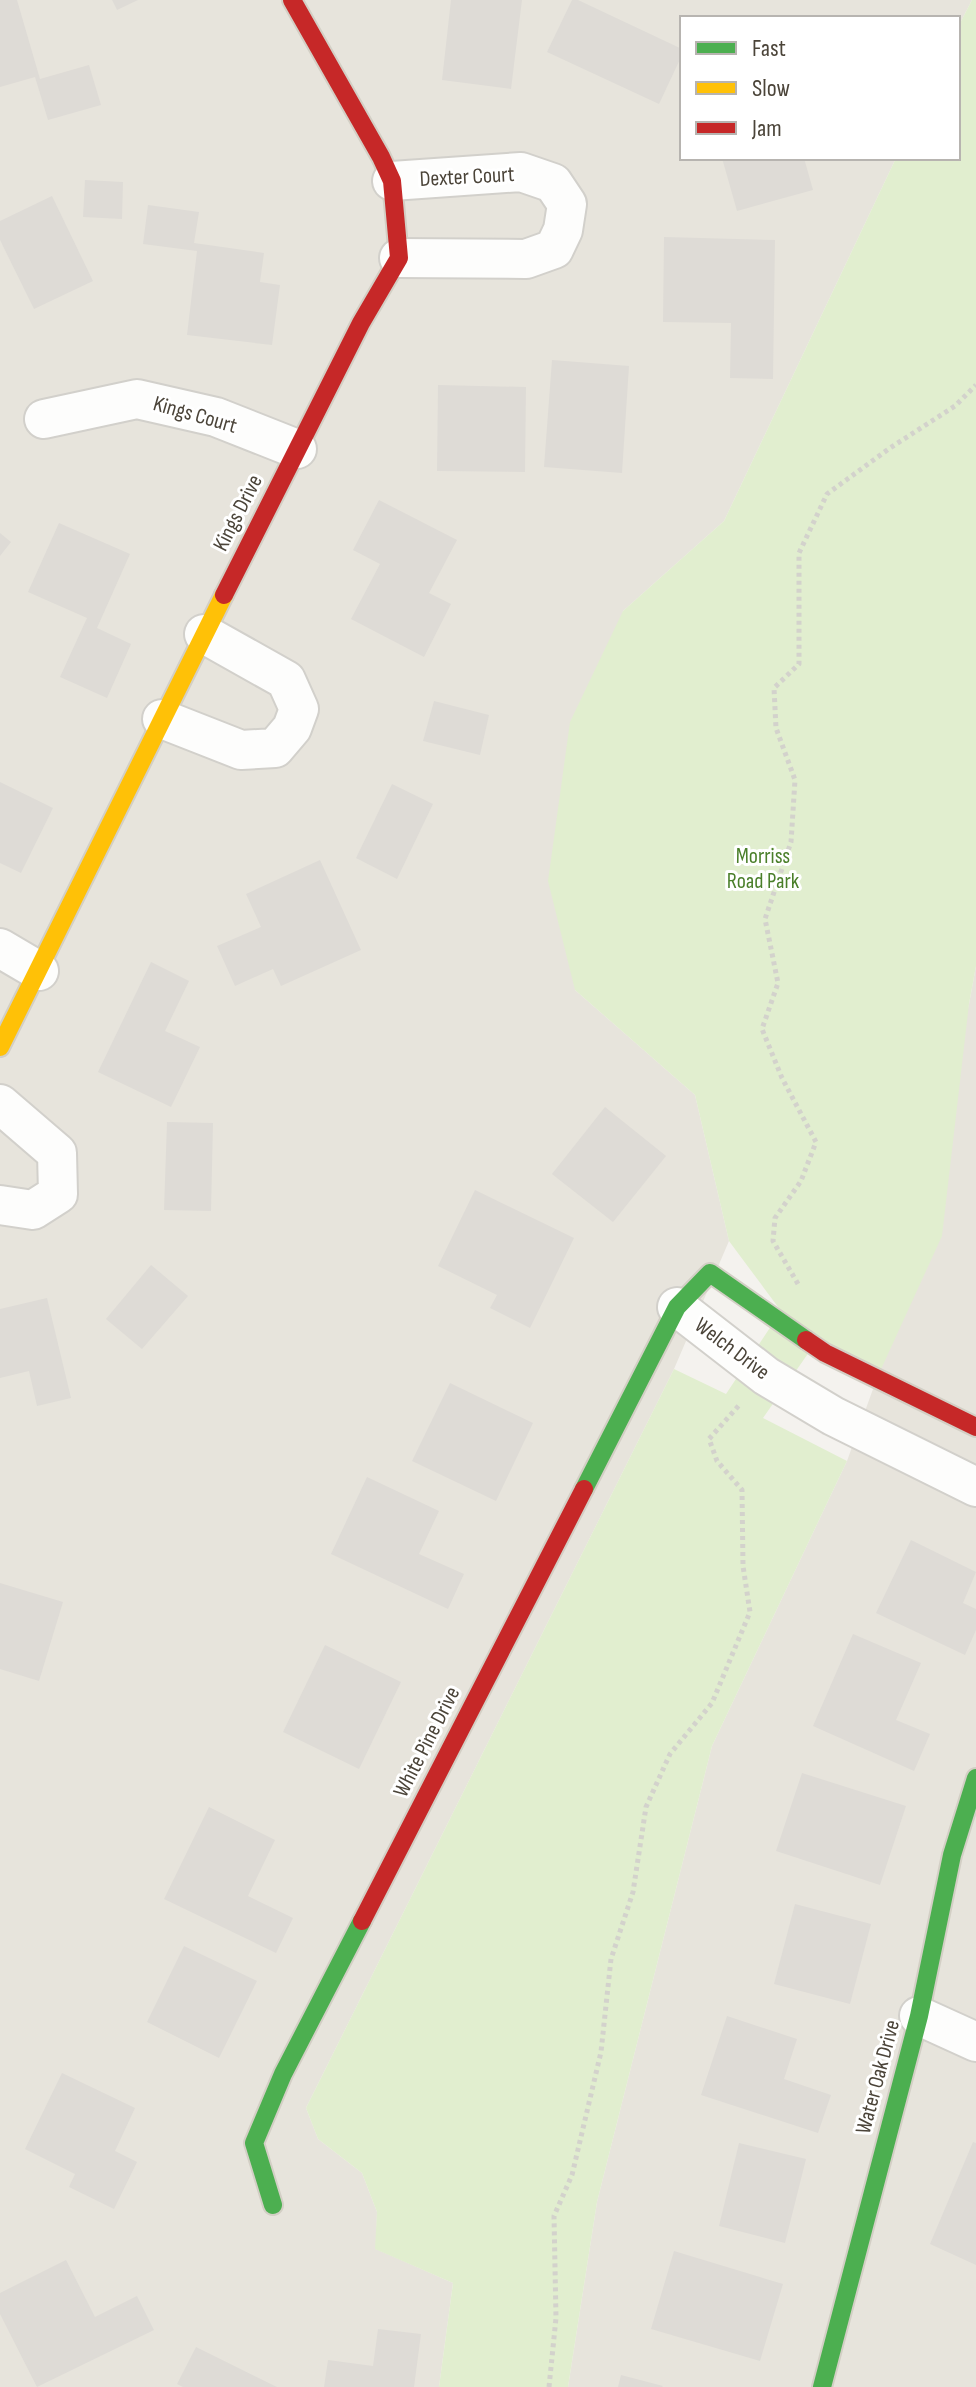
<svg xmlns="http://www.w3.org/2000/svg" width="976" height="2387" font-family="'Sofia Sans Condensed',sans-serif">
<rect width="100%" height="100%" fill="#f4f2ee"/>
<!-- residential -->
<g fill="#e7e4dc">
<path d="M0,0H972L958,27V18H682V158H896L724,521L623,611L575,990L695,1095L729,1241L674,1369L306,2108L318,2139L362,2173L377,2212L376,2249L453,2283L439,2387H0Z"/>
<path d="M976,966V2387H568L597,2202L712,1746L847,1461L877,1378L969,1004Z"/>
</g>
<!-- green -->
<path fill="#e1eecf" d="M972,0H976V966L969,1004L942,1236L877,1378L814,1345L763,1418L847,1461L712,1746L597,2202L568,2387H439L453,2283L375,2249L377,2212L362,2173L318,2139L306,2108L674,1369L726,1394L781,1311L729,1241L695,1095L575,990L548,881L570,722L623,611L724,521L896,158H958V27Z"/>
<!-- building -->
<g fill="#dedbd6">
<path d="M0,0H17L40,79L89,65L101,105L48,120L35,77L0,87Z"/>
<path d="M112,0H138L117,10Z"/>
<path d="M451,0H522L511,89L442,80Z"/>
<path d="M572,0H578L682,49V55L659,104L547,52Z"/>
<path d="M722,158H804L813,190L737,211Z"/>
<path d="M85,180L123,182L122,219L83,217Z"/>
<path d="M52,196L93,281L34,309L0,240V221Z"/>
<path d="M148,205L199,212L194,243L264,253L260,282L280,285L272,345L187,335L197,251L143,244Z"/>
<path d="M664,237L775,240L773,379L730,378L731,323L663,322Z"/>
<path d="M552,360L629,366L622,473L544,467Z"/>
<path d="M438,385L526,387L525,472L437,471Z"/>
<path d="M379,500L457,540L429,593L451,604L424,657L351,619L380,564L353,550Z"/>
<path d="M59,523L130,554L97,628L131,644L107,698L60,677L87,618L28,592Z"/>
<path d="M0,533L11,542L0,556Z"/>
<path d="M434,701L489,715L480,755L423,741Z"/>
<path d="M0,782L53,808L21,873L0,863Z"/>
<path d="M392,784L433,804L397,879L356,858Z"/>
<path d="M320,860L361,950L281,986L273,969L235,986L217,946L261,927L246,894Z"/>
<path d="M151,962L189,981L165,1031L200,1047L171,1107L98,1072Z"/>
<path d="M605,1107L666,1156L613,1222L552,1174Z"/>
<path d="M167,1122L213,1123L211,1211L164,1210Z"/>
<path d="M475,1190L574,1238L530,1328L490,1308L497,1295L438,1266Z"/>
<path d="M151,1265L188,1296L142,1349L106,1319Z"/>
<path d="M47,1298L71,1398L37,1406L29,1371L0,1378V1309Z"/>
<path d="M450,1383L533,1423L496,1501L412,1461Z"/>
<path d="M367,1477L439,1511L419,1554L464,1574L448,1609L331,1554Z"/>
<path d="M911,1540L976,1572L963,1603L976,1609V1630L965,1655L876,1613Z"/>
<path d="M0,1583L63,1602L39,1681L0,1669Z"/>
<path d="M853,1634L921,1663L896,1720L930,1734L914,1771L813,1726Z"/>
<path d="M325,1645L401,1682L359,1769L283,1732Z"/>
<path d="M802,1773L906,1806L880,1885L776,1851Z"/>
<path d="M209,1807L275,1840L248,1896L293,1918L276,1953L164,1899Z"/>
<path d="M795,1904L871,1924L850,2004L774,1984Z"/>
<path d="M184,1946L257,1981L219,2058L147,2022Z"/>
<path d="M727,2016L797,2039L784,2079L831,2095L818,2133L701,2095Z"/>
<path d="M62,2073L135,2108L115,2151L137,2162L114,2209L69,2187L75,2174L25,2149Z"/>
<path d="M973,2142L976,2143V2265L930,2244Z"/>
<path d="M739,2143L806,2159L785,2243L719,2226Z"/>
<path d="M674,2251L783,2284L760,2361L651,2329Z"/>
<path d="M66,2260L95,2317L137,2296L154,2330L37,2387L0,2314V2293Z"/>
<path d="M378,2329L421,2334L414,2387H324L328,2360L373,2366Z"/>
<path d="M196,2347L277,2387H183L177,2384Z"/>
<path d="M621,2375L663,2386L662,2387H618Z"/>
</g>
<g fill="none" stroke-linecap="round" stroke-linejoin="round">
<defs>
<g id="street">
<path d="M392,181L521,172L553,183L567,204L563,230L554,249L526,259L399,258"/>
<path d="M44,419L137,399L216,417L297,449"/>
<path d="M162,719L241,750L275,748L292,728L299,709L286,680L204,634"/>
<path d="M0,948L39,971"/>
<path d="M0,1104L57,1153L58,1194L33,1210L0,1205"/>
<path d="M677,1307L766,1376L833,1416L976,1487"/>
<path d="M919,2016L976,2042"/>
</g>
<g id="fast">
<path d="M584,1489L677,1307L710,1273L806,1340"/>
<path d="M273,2205L254,2143L283,2074L362,1921"/>
<path d="M822,2387L919,2016L952,1855L976,1778"/>
</g>
<path id="slow" d="M0,1047L224,595"/>
<g id="jam">
<path d="M224,595L361,323L399,258L392,181L381,157L292,0"/>
<path d="M806,1340L825,1353L976,1427"/>
<path d="M362,1921L584,1489"/>
</g>
</defs>
<!-- street casing -->
<use href="#street" stroke="#d2d0cb" stroke-width="42"/>
<!-- fast casing -->
<use href="#fast" stroke="#d3cfc5" stroke-width="22"/>
<!-- slow casing -->
<use href="#slow" stroke="#d3cfc5" stroke-width="22"/>
<!-- jam casing -->
<use href="#jam" stroke="#d3cfc5" stroke-width="22"/>
<!-- path -->
<g stroke="#d3d2cc" stroke-width="5" stroke-dasharray="4 4" stroke-linecap="butt">
<path d="M798,1284L773,1241L775,1218L801,1181L816,1142L782,1078L762,1029L778,983L765,919L791,842L795,780L776,728L774,688L799,664V553L827,494L890,448L955,406L976,385"/>
<path d="M549,2387L556,2318L554,2216L572,2175L601,2052L611,1959L633,1892L646,1807L670,1754L712,1703L750,1612L743,1566L742,1490L717,1461L709,1439L741,1403"/>
</g>
<!-- street -->
<use href="#street" stroke="#fdfdfc" stroke-width="38"/>
<!-- fast -->
<use href="#fast" stroke="#4caf50" stroke-width="18"/>
<!-- slow -->
<use href="#slow" stroke="#ffc107" stroke-width="18"/>
<!-- jam -->
<use href="#jam" stroke="#c62828" stroke-width="18"/>
</g>
<g text-anchor="middle" dominant-baseline="central" stroke-width="6" stroke-linejoin="round" paint-order="stroke">
<!-- street labels -->
<g font-size="22" fill="#4b4439" stroke="#fff">
<text transform="translate(467 177) rotate(-3)">Dexter Court</text>
<text transform="translate(195 415) rotate(16)">Kings Court</text>
<text transform="translate(238 513) rotate(-63)">Kings Drive</text>
<text transform="translate(732 1349) rotate(37)">Welch Drive</text>
<text transform="translate(427 1742) rotate(-63)">White Pine Drive</text>
<text transform="translate(878 2077) rotate(-75)">Water Oak Drive</text>
</g>
<!-- park labels -->
<g font-size="22" fill="#4a7f2a" stroke="#fff">
<text x="763" y="856">Morriss<tspan x="763" dy="25">Road Park</tspan></text>
</g>
</g>
<!-- legend -->
<rect x="680" y="16" width="280" height="144" fill="#ffffff" stroke="#b7b4b0" stroke-width="2"/>
<rect x="696" y="42" width="40" height="12" fill="#4caf50" stroke="#b7b4b0" stroke-width="2"/>
<text x="752" y="56" font-size="24" fill="#4b4439">Fast</text>
<rect x="696" y="82" width="40" height="12" fill="#ffc107" stroke="#b7b4b0" stroke-width="2"/>
<text x="752" y="96" font-size="24" fill="#4b4439">Slow</text>
<rect x="696" y="122" width="40" height="12" fill="#c62828" stroke="#b7b4b0" stroke-width="2"/>
<text x="752" y="136" font-size="24" fill="#4b4439">Jam</text>
</svg>
